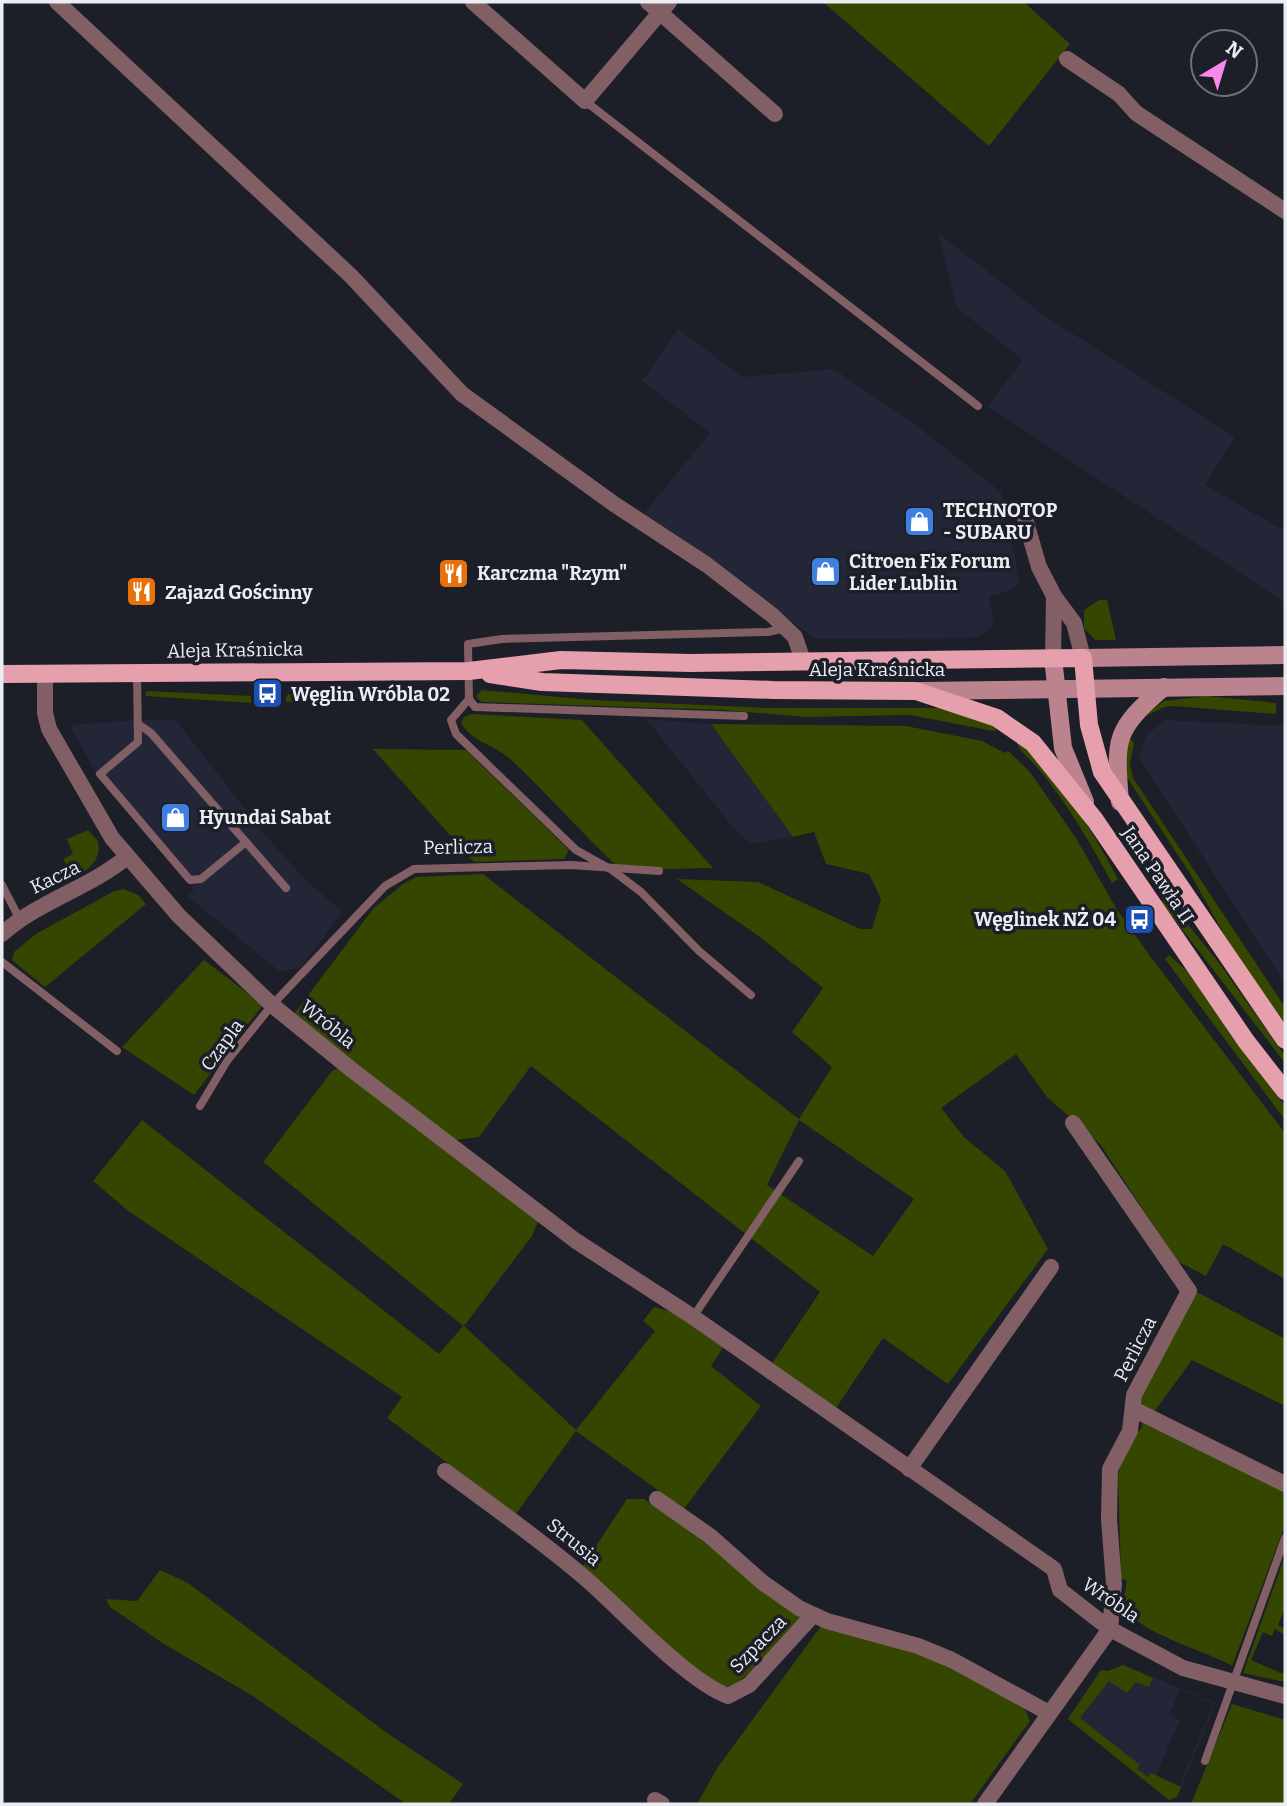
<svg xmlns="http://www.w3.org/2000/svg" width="1287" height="1806" font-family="Bitter,serif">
<rect width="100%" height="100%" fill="#1c1e28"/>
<!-- built -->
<g fill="#232636" fill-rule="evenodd">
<path d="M938,233L1045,316L1235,437L1205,485L1285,531V603L988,406L1023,360L957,308Z"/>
<path d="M678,329L743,377L834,369L917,426L1001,492L1020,583L1007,592L989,596L994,625L977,638L816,639L642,516L710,433L642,381Z"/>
<path d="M646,719L711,724L793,837L751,844L736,831Z"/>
<path d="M138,720H176L266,836L304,878L342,912L301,968L279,971L187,896L194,890L97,776L70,725Z"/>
<path d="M1164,720L1285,726V983L1139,758L1146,736Z"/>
<path d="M1123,1665L1216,1703L1177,1797L1169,1800L1068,1719L1101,1670L1108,1671ZM1180,1690L1214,1704L1179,1786L1156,1775L1180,1720L1169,1715Z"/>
</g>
<!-- green -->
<g fill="#344600" fill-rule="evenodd">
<path d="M823,2H1024L1070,44L989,146Z"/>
<path d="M1099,600H1107L1116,640H1095L1084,628V610Z"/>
<path d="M320,689L411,691L341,701L286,702L287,695Z"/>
<path d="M482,690L592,700L770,708H945L999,728L993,731L910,715L805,717L725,710L481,702L476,696Z"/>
<path d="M147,691L251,696V703L145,696Z"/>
<path d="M1207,696L1276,703V714L1173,706L1164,707L1142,718L1164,701Z"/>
<path d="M472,714L582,720L713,868L621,870C582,834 548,794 509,758C494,745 471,741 461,723L464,717Z"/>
<path d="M711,724L906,726L982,741L1005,753L1008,751L1030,772L1076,838L1116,908L1150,956L1285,1133V1279L1223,1244L1206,1276L1177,1261L1100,1144L1047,1097L1016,1054L941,1108L964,1137L1005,1171L1048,1249L948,1384L883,1338L834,1411L771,1365L820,1292L531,1066L479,1137L456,1140L333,1048L294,1014L373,909L403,884L416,877L483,874L799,1119L832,1067L792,1032L823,988L764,940L677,879L758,882L860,929H872L881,899L869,874L826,864L814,832L793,837ZM799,1120L914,1199L873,1256L767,1185Z"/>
<path d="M1127,735L1134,743L1130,764L1133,778L1285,1007V1025L1235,954L1191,875L1126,776Z"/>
<path d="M1016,739C1060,777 1091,828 1118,879L1112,883C1091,844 1067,803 1038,768C1031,760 1017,750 1016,739Z"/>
<path d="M373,749L466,750L569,850L564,859L474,862Z"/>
<path d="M88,830L98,841C102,858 90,871 74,876L63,859L73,854L67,839Z"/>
<path d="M124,889L138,895L146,904L45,987L12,960L14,952L36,934L114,891Z"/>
<path d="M1166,898L1220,964L1285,1056V1063L1161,902Z"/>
<path d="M1169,955L1188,972L1233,1038L1285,1106V1120L1165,959Z"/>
<path d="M204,960L263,1005L194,1095L122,1047Z"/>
<path d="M339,1068L538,1221L532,1236L464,1326L576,1430L655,1331L643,1321L654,1307L672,1312L724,1346L711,1366L761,1406L684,1509L576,1431L516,1514L387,1418L402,1397L127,1210L93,1181L142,1120L439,1354L463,1326L263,1162L332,1071Z"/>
<path d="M1197,1292L1285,1339V1406L1192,1360L1154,1412L1137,1404L1163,1350Z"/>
<path d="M1141,1420L1285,1490V1525L1232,1666C1204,1650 1150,1637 1129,1613C1122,1606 1125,1591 1127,1581L1121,1578L1118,1475L1124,1452L1142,1427Z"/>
<path d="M627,1499H644L704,1538L804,1618L735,1686H720L699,1673L581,1569Z"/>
<path d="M1285,1556V1608L1278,1625L1285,1629V1635L1275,1629L1272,1636L1263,1632L1251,1660L1283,1674L1285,1670V1682L1243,1673Z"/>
<path d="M160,1570L188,1583L387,1733L463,1784L449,1804H406L253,1696L164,1644L110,1607L106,1599L137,1601Z"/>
<path d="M821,1626L935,1659L1022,1702L1030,1721L970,1804H697L718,1767Z"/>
<path d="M1123,1665L1153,1678L1149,1687L1136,1682L1127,1693L1109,1681L1080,1718L1140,1765L1137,1769L1148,1777L1151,1773L1181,1787L1177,1797L1169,1800L1068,1719L1101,1670L1108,1671Z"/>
<path d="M1232,1704L1285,1720V1804H1191Z"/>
</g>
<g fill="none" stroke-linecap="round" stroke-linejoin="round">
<!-- service -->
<g stroke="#815f65" stroke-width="8">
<path d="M585,101L978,406"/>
<path d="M137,672L138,742L100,774L190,880L201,879L246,842"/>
<path d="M469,699L451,720L456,734L576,850L612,870L641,892L699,951L751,995"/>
<path d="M744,716L475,707L469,699L468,644L502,639L768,632L785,628"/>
<path d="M138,724L151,733L286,888"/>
<path d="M2,885L19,918"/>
<path d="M2,962L117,1051"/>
<path d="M200,1106L227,1061L272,1005L385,886L414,869L571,865L659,871"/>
<path d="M693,1317L799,1161"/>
<path d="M1205,1761L1285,1538"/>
</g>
<!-- minor -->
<g stroke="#815f65" stroke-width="16">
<path d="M57,2L351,276L462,394L614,504L707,565L772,615L795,637L803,661"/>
<path d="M473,2L585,101L669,2"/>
<path d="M648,2L775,114"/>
<path d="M1067,59L1119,94L1136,113L1285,211"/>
<path d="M1023,512L1039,567L1054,596L1074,623L1083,658"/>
<path d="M1053,658L1054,596"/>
<path d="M45,673V713L49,729L112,838L179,916L272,1005L352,1070L576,1241L693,1317L1054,1569L1060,1590L1110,1629L1183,1668L1285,1696"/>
<path d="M2,934C39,901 89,888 127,857"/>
<path d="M1073,1123L1189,1291L1134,1395L1130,1431L1110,1469L1109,1519L1114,1584L1110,1629"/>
<path d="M1133,1409L1285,1484"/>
<path d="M909,1469L1051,1267"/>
<path d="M445,1471C492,1506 541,1540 585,1578C621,1609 687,1681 728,1696L749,1685L813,1615"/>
<path d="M657,1499L710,1536L762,1582L799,1608L827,1621L918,1646L952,1660L1049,1713"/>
<path d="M655,1800L662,1804"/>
<path d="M985,1804L1110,1629"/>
</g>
<!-- secondary -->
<g stroke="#ba838d" stroke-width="18">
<path d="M1053,658L1063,748L1085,802"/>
<path d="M1083,658L1285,655"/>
<path d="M920,691L1285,686"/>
<path d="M1120,802C1115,738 1114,730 1164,687"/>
</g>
<!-- primary -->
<g stroke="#e69fac" stroke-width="18">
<path d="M2,674L469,671L561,660L691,663L1083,658L1089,725L1102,772L1285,1040"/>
<path d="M490,674L542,682L773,690L916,691L997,718L1033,743L1095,820L1246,1041L1285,1091"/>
</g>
</g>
<!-- icons -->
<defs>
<symbol id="shop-square" viewBox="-11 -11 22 22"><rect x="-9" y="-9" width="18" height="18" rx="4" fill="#3f7fe0" stroke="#1c1e28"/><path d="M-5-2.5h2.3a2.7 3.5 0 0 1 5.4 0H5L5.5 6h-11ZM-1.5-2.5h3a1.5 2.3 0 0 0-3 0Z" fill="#fff"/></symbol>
<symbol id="restaurant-square" viewBox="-11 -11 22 22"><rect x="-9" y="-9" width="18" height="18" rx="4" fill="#e8710a" stroke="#1c1e28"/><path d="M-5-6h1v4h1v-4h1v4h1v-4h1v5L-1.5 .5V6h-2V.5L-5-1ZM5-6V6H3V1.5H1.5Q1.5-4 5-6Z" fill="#fff"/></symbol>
<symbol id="bus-square" viewBox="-11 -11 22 22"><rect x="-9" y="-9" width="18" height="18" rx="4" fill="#1a4fb4" stroke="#1c1e28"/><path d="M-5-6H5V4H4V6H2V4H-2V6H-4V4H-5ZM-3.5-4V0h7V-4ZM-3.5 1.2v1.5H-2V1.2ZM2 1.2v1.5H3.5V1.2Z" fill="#fff"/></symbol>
</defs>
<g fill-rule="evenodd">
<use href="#shop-square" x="902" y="504" width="35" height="35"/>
<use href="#shop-square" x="808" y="554" width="35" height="35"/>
<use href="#restaurant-square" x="436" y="556" width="35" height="35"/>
<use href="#restaurant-square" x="124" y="574" width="35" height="35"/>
<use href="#bus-square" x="250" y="676" width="35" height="35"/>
<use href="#shop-square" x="158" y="800" width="35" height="35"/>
<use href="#bus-square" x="1122" y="902" width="35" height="35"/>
</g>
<g text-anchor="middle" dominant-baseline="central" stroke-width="7" stroke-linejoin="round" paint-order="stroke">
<!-- poi labels -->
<g font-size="19" font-weight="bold" fill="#ebedf4" stroke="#1c1e28" text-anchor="start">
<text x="943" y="510">TECHNOTOP<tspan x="943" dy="22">- SUBARU</tspan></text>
<text x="849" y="561">Citroen Fix Forum<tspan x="849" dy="22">Lider Lublin</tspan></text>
<text x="477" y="573">Karczma "Rzym"</text>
<text x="165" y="592">Zajazd Gościnny</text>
<text x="291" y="694">Węglin Wróbla 02</text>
<text x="199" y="817">Hyundai Sabat</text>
<text x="1116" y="919" text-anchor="end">Węglinek NŻ 04</text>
</g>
<!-- street labels -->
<g font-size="19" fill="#ebedf4" stroke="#1c1e28">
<text transform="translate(235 650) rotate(-1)">Aleja Kraśnicka</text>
<text x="877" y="669">Aleja Kraśnicka</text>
<text transform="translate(458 847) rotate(-1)">Perlicza</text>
<text transform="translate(1158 875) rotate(56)">Jana Pawła II</text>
<text transform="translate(55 877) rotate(-26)">Kacza</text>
<text transform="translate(328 1024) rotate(39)">Wróbla</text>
<text transform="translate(222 1045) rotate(-54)">Czapla</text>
<text transform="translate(1135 1349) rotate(-63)">Perlicza</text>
<text transform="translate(574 1542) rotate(39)">Strusia</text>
<text transform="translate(1111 1600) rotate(34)">Wróbla</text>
<text transform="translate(758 1644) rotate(-46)">Szpacza</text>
</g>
</g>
<!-- border -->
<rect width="1287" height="1806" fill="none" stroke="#ebedf4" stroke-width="7"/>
<!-- north arrow -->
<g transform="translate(1224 63) rotate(38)"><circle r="33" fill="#1c1e28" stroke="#6f717a" stroke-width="2"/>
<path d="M0-5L12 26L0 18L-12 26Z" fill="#f888eb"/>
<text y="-10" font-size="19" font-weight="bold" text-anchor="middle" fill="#ebedf4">N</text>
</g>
</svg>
